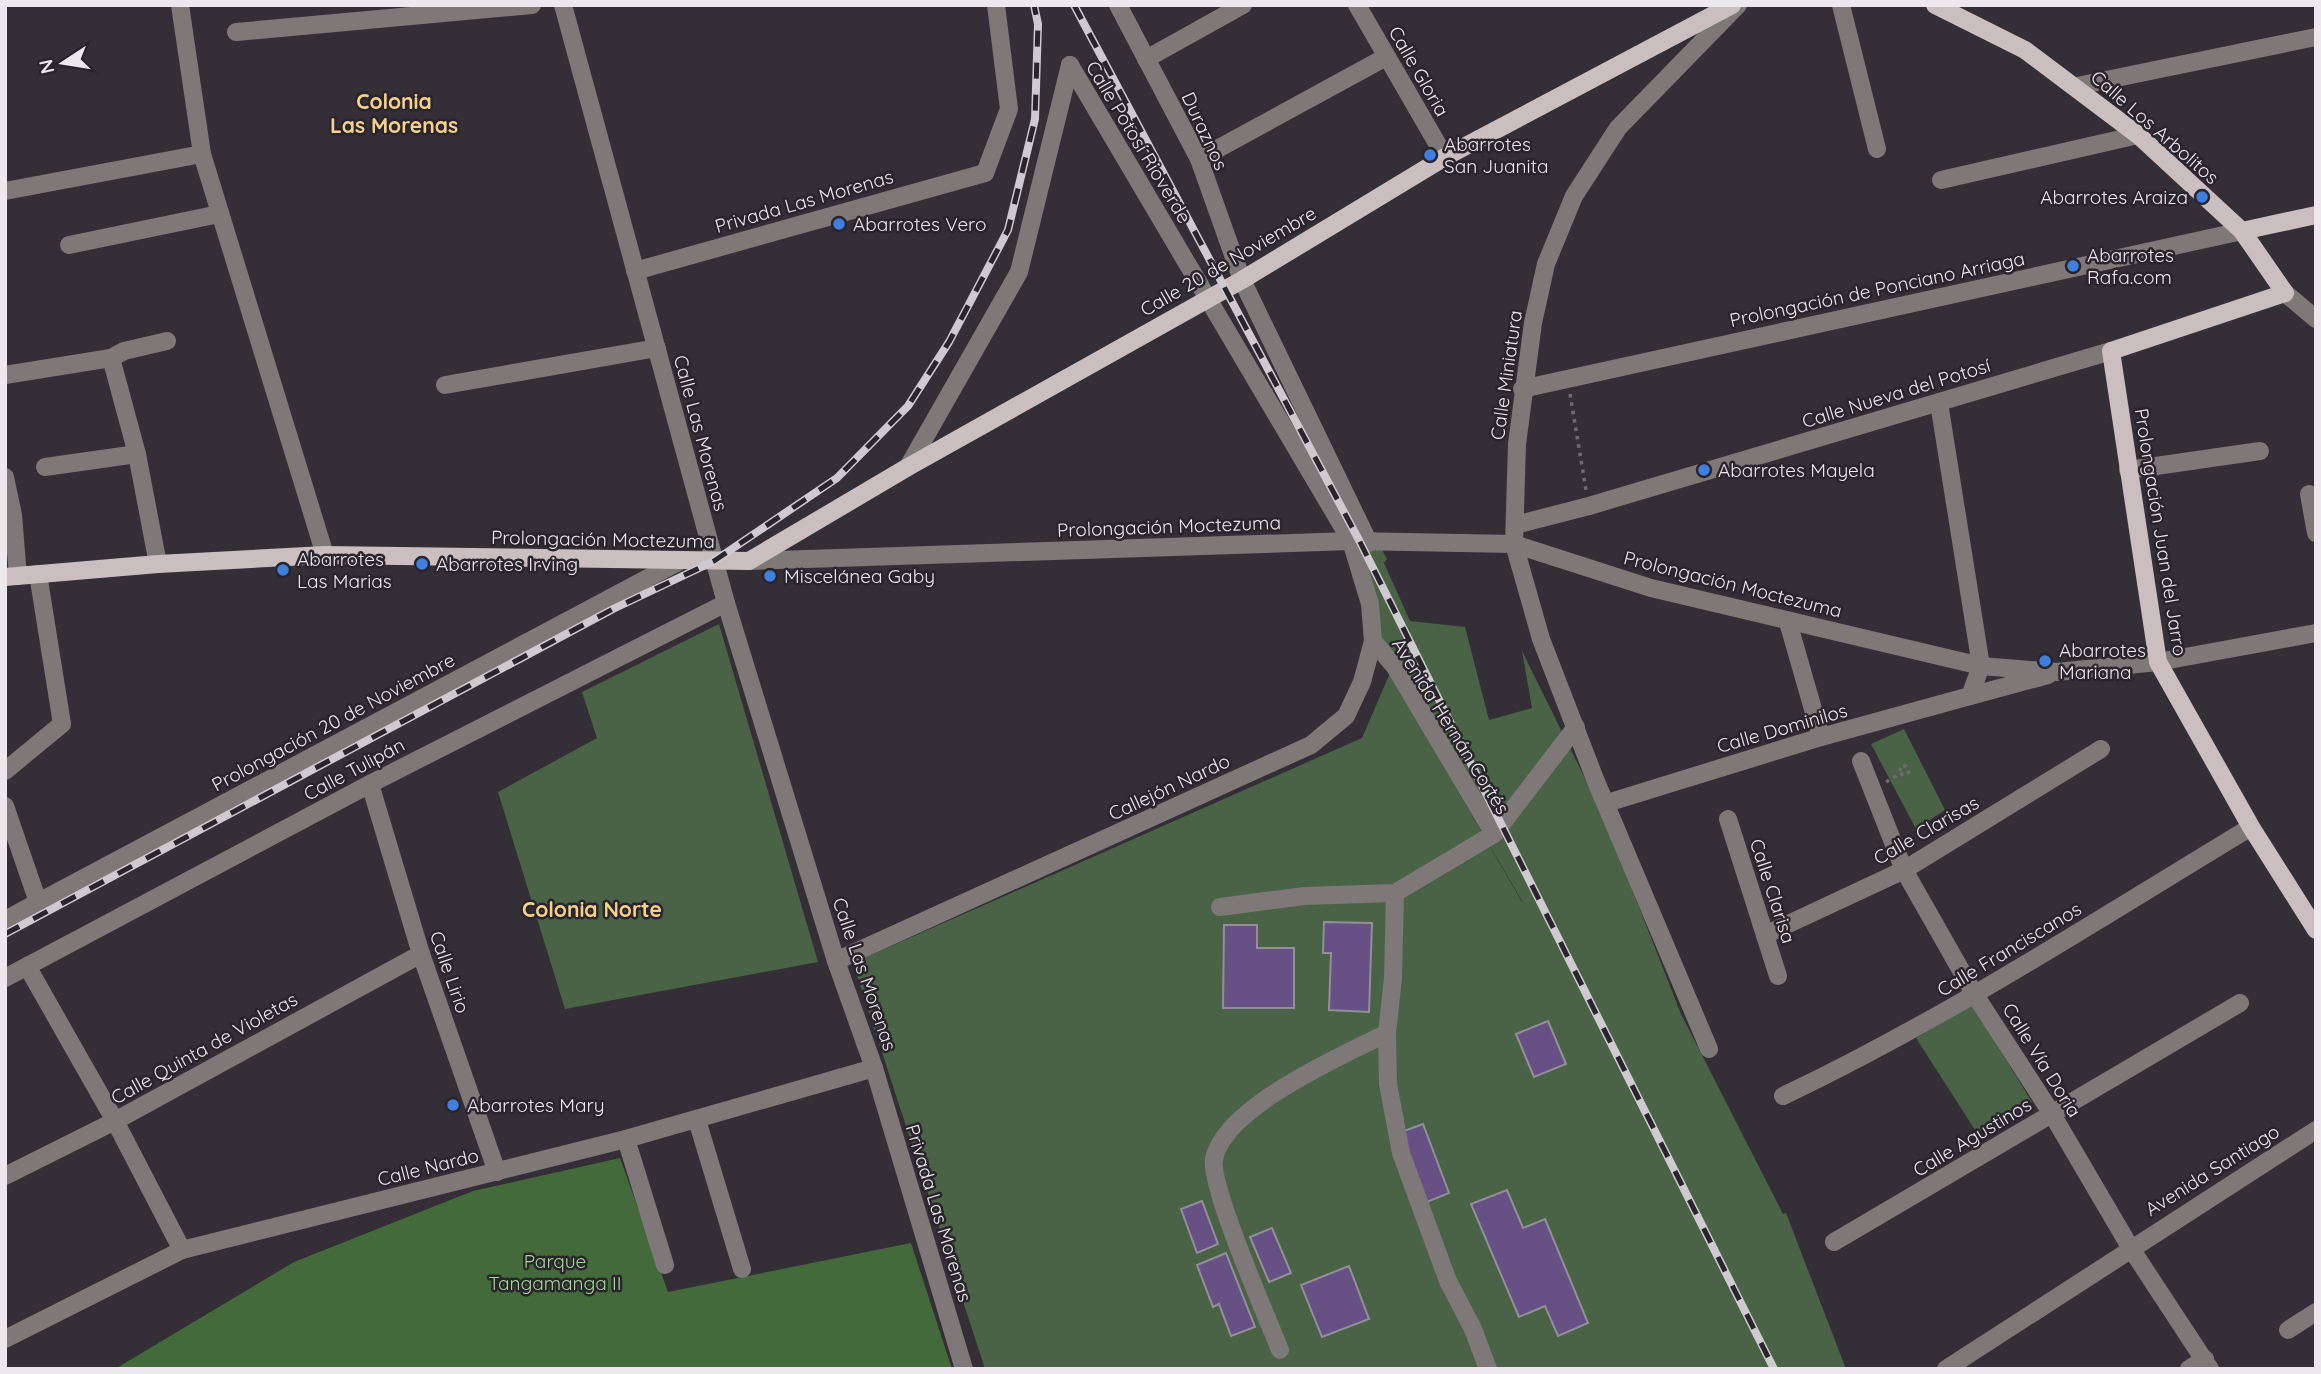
<svg xmlns="http://www.w3.org/2000/svg" width="2321" height="1374" font-family="Quicksand,sans-serif">
<rect width="100%" height="100%" fill="#342e37"/>
<!-- green -->
<g fill="#4a6245" fill-rule="evenodd">
<path d="M1380,546L1387,559L1384,563L1410,621L1465,627L1489,720L1532,708L1522,651L1602,813L1681,1014L1783,1214L1786,1213L1846,1369H985L853,963L1362,738L1390,673L1357,551ZM1434,750L1522,902V901Z"/>
<path d="M719,624L818,962L565,1009L498,792L597,738L582,692Z"/>
<path d="M1904,729L1945,810L1916,829L1871,744Z"/>
<path d="M1972,1005L2032,1102L1977,1133L1916,1038Z"/>
</g>
<!-- forest -->
<path fill="#446a3c" d="M620,1158L668,1292L911,1243L952,1369H115L294,1262L473,1191Z"/>
<!-- building -->
<g fill="#675083" stroke="#938f9a" stroke-width="2">
<path d="M1324,922L1372,923L1369,1012L1329,1010L1331,953H1323Z"/>
<path d="M1224,925H1257V948H1294V1008H1223Z"/>
<path d="M1548,1021L1566,1064L1534,1077L1516,1034Z"/>
<path d="M1423,1124L1449,1193L1427,1202L1401,1132Z"/>
<path d="M1507,1190L1523,1228L1545,1219L1588,1323L1558,1336L1545,1306L1519,1317L1471,1204Z"/>
<path d="M1202,1201L1218,1244L1197,1253L1181,1209Z"/>
<path d="M1272,1228L1291,1273L1269,1282L1250,1237Z"/>
<path d="M1226,1253L1255,1327L1231,1336L1219,1304L1213,1307L1197,1265Z"/>
<path d="M1349,1266L1369,1319L1322,1337L1301,1285Z"/>
</g>
<g fill="none" stroke-linecap="round" stroke-linejoin="round">
<!-- path -->
<g stroke="#706b72" stroke-width="3.5" stroke-dasharray="3.5 5" stroke-linecap="butt">
<path d="M1570,394L1586,490"/>
<path d="M1886,782L1900,773L1904,776L1909,772L1906,766H1900V773"/>
</g>
<!-- minor -->
<g stroke="#7e7878" stroke-width="18">
<path d="M180,5L202,154L325,555"/>
<path d="M563,5L726,603L836,961L874,1068L964,1369"/>
<path d="M1118,5L1199,159L1242,280L1369,543"/>
<path d="M1357,5L1445,157"/>
<path d="M1841,5L1877,149"/>
<path d="M236,32L532,5"/>
<path d="M1146,59L1243,5"/>
<path d="M2077,86L2316,37"/>
<path d="M1199,159L1386,57"/>
<path d="M1941,180L2138,135"/>
<path d="M5,191L202,154"/>
<path d="M69,245L219,214"/>
<path d="M635,271L985,173L1009,109L996,5"/>
<path d="M2285,293L2316,319"/>
<path d="M111,358L137,454L158,564"/>
<path d="M5,375L111,358L124,351L167,341"/>
<path d="M445,385L657,348"/>
<path d="M1522,389L2242,231"/>
<path d="M45,467L137,454"/>
<path d="M908,467L1019,272L1070,65"/>
<path d="M2128,470L2260,451"/>
<path d="M5,477L13,515L18,576"/>
<path d="M2309,494L2316,533"/>
<path d="M1515,525L1589,506L2111,351"/>
<path d="M749,561L1351,541L1514,544L1651,588L1981,666L2057,672L2158,662L2316,633"/>
<path d="M1788,622L1821,737"/>
<path d="M1373,641L1395,667L1494,834"/>
<path d="M1970,696L2048,675"/>
<path d="M1861,761L1904,870L1975,995L2052,1114L2130,1247L2210,1369"/>
<path d="M5,771L62,724L38,574"/>
<path d="M370,784L421,954L497,1172"/>
<path d="M1607,803L1821,737L1970,696L1981,666L1939,403"/>
<path d="M5,806L38,902"/>
<path d="M1728,819L1778,976"/>
<path d="M1395,893L1393,978L1387,1033L1388,1084L1401,1153L1448,1281L1473,1329L1488,1369"/>
<path d="M1220,907L1304,896L1395,893L1494,834L1576,727"/>
<path d="M5,920L680,561"/>
<path d="M1765,935L1904,870L2101,749"/>
<path d="M836,961L1311,745L1346,716L1362,682L1373,641L1370,604L1351,541L1070,65"/>
<path d="M27,966L115,1121L182,1250"/>
<path d="M5,978L370,784L726,603"/>
<path d="M1709,1049L1595,779L1541,639L1514,544L1517,444L1533,323L1546,264L1574,196L1618,128L1738,5"/>
<path d="M1783,1096C1945,1019 2097,920 2251,827"/>
<path d="M697,1120L742,1269"/>
<path d="M626,1139L665,1265"/>
<path d="M5,1176L115,1121L421,954"/>
<path d="M1834,1242L2240,1003"/>
<path d="M2288,1330L2316,1312"/>
<path d="M5,1339L182,1250L626,1139L874,1068"/>
<path d="M1280,1350C1267,1317 1209,1186 1214,1159C1224,1107 1343,1055 1387,1033"/>
<path d="M1946,1369L2316,1130"/>
<path d="M2189,1369L2205,1359"/>
</g>
<!-- major -->
<g stroke="#cbbec0" stroke-width="18">
<path d="M1935,5L2025,50L2138,135L2242,231L2285,293L2111,351L2158,662L2251,827L2316,930"/>
<path d="M2242,231L2316,215"/>
<path d="M5,577L158,564L325,555L749,561L908,467L1242,280L1445,157L1732,5"/>
</g>
<defs>
<g id="rail">
<path d="M1074,5L1360,542L1774,1369"/>
<path d="M5,934L613,609L714,561L837,478L908,406L949,342L1008,230L1035,119L1038,24L1034,5"/>
</g>
</defs>
<!-- rail casing -->
<use href="#rail" stroke="#cfcad0" stroke-width="8"/>
<!-- rail -->
<use href="#rail" stroke="#2a242c" stroke-width="5" stroke-dasharray="16" stroke-linecap="butt"/>
</g>
<!-- markers -->
<g fill="#3f7fe0" stroke="#2a242c" stroke-width="2.5">
<circle cx="1430" cy="155" r="7"/>
<circle cx="2202" cy="197" r="7"/>
<circle cx="839" cy="224" r="7"/>
<circle cx="2073" cy="266" r="7"/>
<circle cx="1704" cy="470" r="7"/>
<circle cx="422" cy="564" r="7"/>
<circle cx="283" cy="570" r="7"/>
<circle cx="770" cy="576" r="7"/>
<circle cx="2045" cy="661" r="7"/>
<circle cx="453" cy="1105" r="7"/>
</g>
<g text-anchor="middle" dominant-baseline="central" stroke-width="5" stroke-linejoin="round" paint-order="stroke">
<!-- street labels -->
<g font-size="19" fill="#ece8ed" stroke="#2a242c">
<text transform="translate(1419 71) rotate(60)">Calle Gloria</text>
<text transform="translate(2155 127) rotate(41)">Calle Los Arbolitos</text>
<text transform="translate(1205 131) rotate(65)">Duraznos</text>
<text transform="translate(1139 142) rotate(59)">Calle Potosí Rioverde</text>
<text transform="translate(804 201) rotate(-16)">Privada Las Morenas</text>
<text transform="translate(1228 261) rotate(-30)">Calle 20 de Noviembre</text>
<text transform="translate(1877 289) rotate(-12)">Prolongación de Ponciano Arriaga</text>
<text transform="translate(1506 375) rotate(-82)">Calle Miniatura</text>
<text transform="translate(1896 393) rotate(-17)">Calle Nueva del Potosí</text>
<text transform="translate(701 433) rotate(75)">Calle Las Morenas</text>
<text transform="translate(1169 526) rotate(-2)">Prolongación Moctezuma</text>
<text transform="translate(2161 532) rotate(81)">Prolongación Juan del Jarro</text>
<text transform="translate(603 539) rotate(1)">Prolongación Moctezuma</text>
<text transform="translate(1733 584) rotate(14)">Prolongación Moctezuma</text>
<text transform="translate(333 722) rotate(-28)">Prolongación 20 de Noviembre</text>
<text transform="translate(1451 726) rotate(58)">Avenida Hernán Cortés</text>
<text transform="translate(1782 728) rotate(-16)">Calle Dominilos</text>
<text transform="translate(354 769) rotate(-28)">Calle Tulipán</text>
<text transform="translate(1169 787) rotate(-25)">Callejón Nardo</text>
<text transform="translate(1926 830) rotate(-30)">Calle Clarisas</text>
<text transform="translate(1773 891) rotate(72)">Calle Clarisa</text>
<text transform="translate(2009 949) rotate(-31)">Calle Franciscanos</text>
<text transform="translate(450 972) rotate(71)">Calle Lirio</text>
<text transform="translate(865 974) rotate(71)">Calle Las Morenas</text>
<text transform="translate(204 1048) rotate(-29)">Calle Quinta de Violetas</text>
<text transform="translate(2042 1060) rotate(58)">Calle Vía Doria</text>
<text transform="translate(1972 1137) rotate(-31)">Calle Agustinos</text>
<text transform="translate(428 1167) rotate(-14)">Calle Nardo</text>
<text transform="translate(2212 1170) rotate(-32)">Avenida Santiago</text>
<text transform="translate(939 1213) rotate(73)">Privada Las Morenas</text>
</g>
<!-- poi labels -->
<g font-size="19" fill="#ece8ed" stroke="#2a242c" text-anchor="start">
<text x="1444" y="144">Abarrotes<tspan x="1444" dy="22">San Juanita</tspan></text>
<text x="2188" y="197" text-anchor="end">Abarrotes Araiza</text>
<text x="853" y="224">Abarrotes Vero</text>
<text x="2087" y="255">Abarrotes<tspan x="2087" dy="22">Rafa.com</tspan></text>
<text x="1718" y="470">Abarrotes Mayela</text>
<text x="297" y="559">Abarrotes<tspan x="297" dy="22">Las Marias</tspan></text>
<text x="436" y="564">Abarrotes Irving</text>
<text x="784" y="576">Miscelánea Gaby</text>
<text x="2059" y="650">Abarrotes<tspan x="2059" dy="22">Mariana</tspan></text>
<text x="467" y="1105">Abarrotes Mary</text>
</g>
<!-- park labels -->
<g font-size="19" fill="#9fda93" stroke="#2a242c">
<text x="555" y="1261">Parque<tspan x="555" dy="22">Tangamanga II</tspan></text>
</g>
<!-- neighbourhood labels -->
<g font-size="21" font-weight="bold" fill="#f5d288" stroke="#2a242c">
<text x="394" y="101">Colonia<tspan x="394" dy="24">Las Morenas</tspan></text>
<text x="592" y="909">Colonia Norte</text>
</g>
</g>
<!-- border -->
<rect width="2321" height="1374" fill="none" stroke="#ece8ed" stroke-width="14"/>
<!-- north arrow -->
<g transform="translate(63 63) rotate(258)" stroke="#2a242c" stroke-width="5" paint-order="stroke">
<path d="M0-5L12 26L0 18L-12 26Z" fill="#ece8ed"/>
<text y="-10" font-size="19" font-weight="bold" text-anchor="middle" fill="#ece8ed">N</text>
</g>
</svg>
